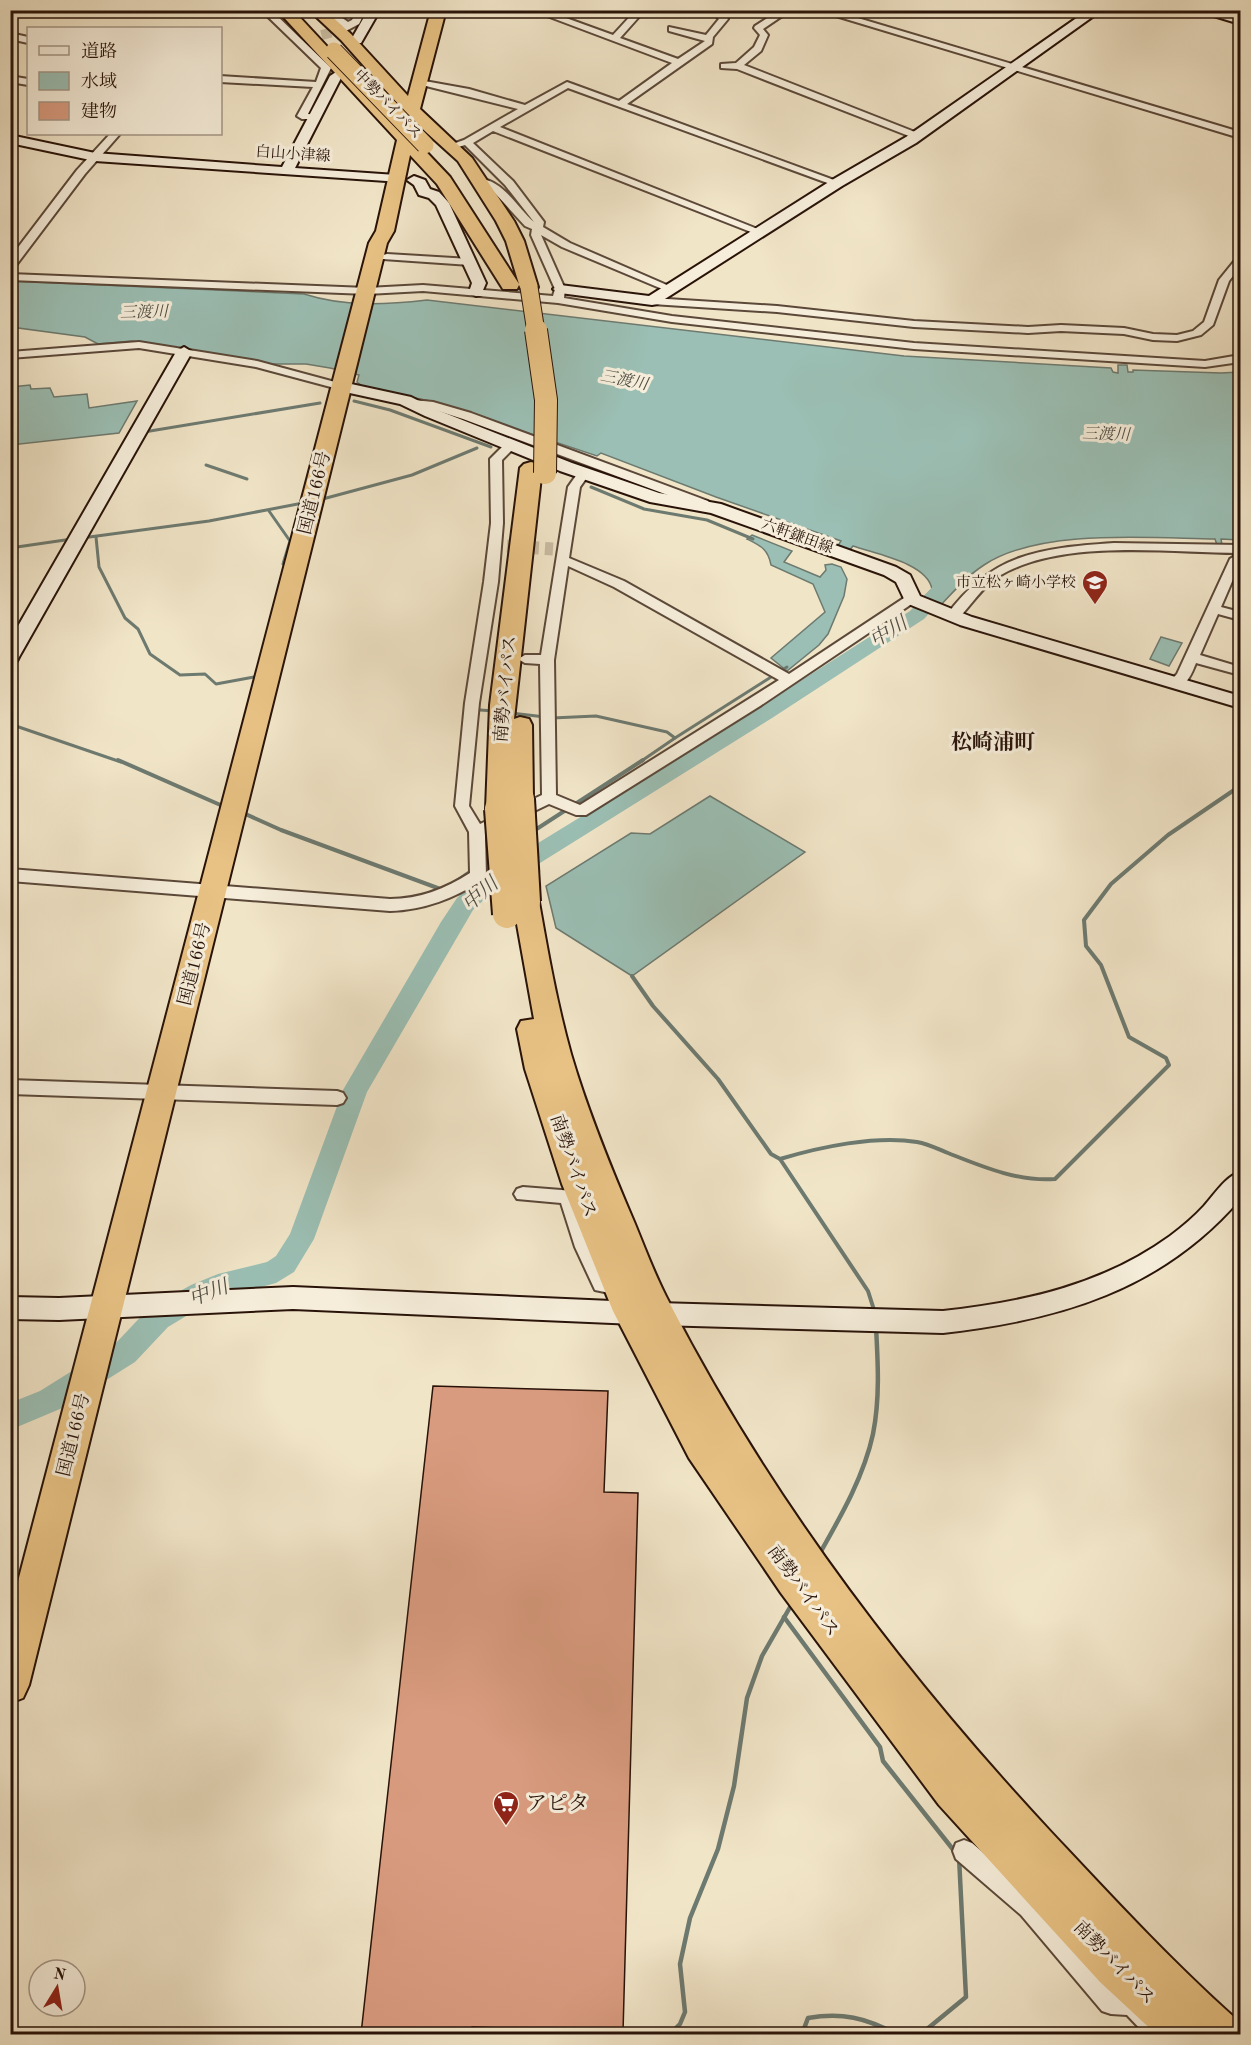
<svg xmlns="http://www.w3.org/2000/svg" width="1251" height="2045" font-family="'Old Standard TT','Noto Serif JP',serif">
<rect width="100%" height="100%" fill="#f1e5c8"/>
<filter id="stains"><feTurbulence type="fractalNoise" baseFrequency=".00333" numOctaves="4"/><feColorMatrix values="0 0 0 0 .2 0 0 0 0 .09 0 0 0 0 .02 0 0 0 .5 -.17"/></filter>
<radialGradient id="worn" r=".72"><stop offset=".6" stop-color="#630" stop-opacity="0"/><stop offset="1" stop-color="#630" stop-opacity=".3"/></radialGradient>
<!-- water -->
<g fill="#9bbfb4" stroke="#6d7a70" stroke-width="1.5">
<path d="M11,281L304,294C345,307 385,305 427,300L904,356L1111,368L1113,372L1118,373V365H1127L1128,372H1133V370L1221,373L1240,372V540L1221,539L1222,545H1217L1215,539C1149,538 1040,528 984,565C967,576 954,591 940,606L923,598L932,589C927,563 876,554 853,546L849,551L837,547L841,541L716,497L601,453L597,456L438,403L362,386L357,382L359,375L330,368L306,364H272L132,341L98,344L85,337L11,327Z"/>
<path d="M30,385L31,389L50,388L54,397L87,394L89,408L137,401L119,433L11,445V387Z"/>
<path d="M752,535L792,551L784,562L820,577L826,570L825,565L832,564L841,567L847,579L844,596L828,634L819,645L787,671L771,658L825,612L813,584L771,565C768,549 761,546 747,539Z"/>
<path d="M1161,637L1182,643L1169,666L1150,659Z"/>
<path d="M710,796L805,852L632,976L556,928L546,886L631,833L650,834Z"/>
</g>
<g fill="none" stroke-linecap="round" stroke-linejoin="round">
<!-- stream-far2 -->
<g stroke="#6d7a70" stroke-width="3">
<path d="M354,401L390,410L491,447"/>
<path d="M144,432L320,403"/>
<path d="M206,465L247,479"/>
<path d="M591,487L644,509L707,520L753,539"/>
<path d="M319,500L412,475L477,448"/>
<path d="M269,511L290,541L283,564"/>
<path d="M96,537L99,567L125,618L138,629L150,654L180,675L205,674L216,684L254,677"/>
<path d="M82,538L209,521L303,503"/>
<path d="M10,548L72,539"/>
<path d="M480,710L494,711"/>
<path d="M511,713L545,717"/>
<path d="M552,718L596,716L667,732L675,738L787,667"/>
<path d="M10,724L121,762"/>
<path d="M640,762L675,738"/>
</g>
<!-- stream-far1 -->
<g stroke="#6d7a70" stroke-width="4">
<path d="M118,760L225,807"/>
<path d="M241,812L281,830L443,890"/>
<path d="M532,832L643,760"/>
<path d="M454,883L473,870"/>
<path d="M632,976L653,1006L718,1079L771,1154L780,1159L868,1291L875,1313"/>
<path d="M780,1159C820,1147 876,1135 917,1142C928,1144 938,1149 948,1153C981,1166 1018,1182 1055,1179L1169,1065L1166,1058L1129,1037L1101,965L1086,946L1084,920L1111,884L1168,835L1240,786"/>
</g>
<!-- stream -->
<g stroke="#6d7a70" stroke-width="4.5">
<path d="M820,1553C841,1516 864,1476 873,1434C880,1399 878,1363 876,1327"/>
<path d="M784,1617L880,1747L883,1761L959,1857L966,1997L921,2034"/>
<path d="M670,2034L680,2024L685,2012L680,1964L690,1918L718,1849L734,1786L747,1698L762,1656L793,1602"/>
<path d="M802,2034L808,2018C842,2012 866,2018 896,2034"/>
</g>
<!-- river -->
<path fill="#9bbfb4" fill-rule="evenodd" d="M944,580L951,582L954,586L924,619L772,718L489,895L473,910L367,1092L314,1239L294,1272L276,1283L211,1301L168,1327L135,1362L60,1409L10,1430V1403L40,1391L115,1344L148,1309L191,1285L218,1274L267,1262L276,1256L290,1234L343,1090L441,922L457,898L473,883L758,708L910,611L937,582Z"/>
</g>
<!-- building -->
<path fill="#d99b7f" stroke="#291309" stroke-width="1.5" d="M433,1386L608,1391L604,1492L638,1493L623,2032L472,2027L471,2034H361Z"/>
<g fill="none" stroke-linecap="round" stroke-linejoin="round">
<!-- street-tunnel-far1 -->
<path stroke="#c9bba2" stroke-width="10" stroke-dasharray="10 5" stroke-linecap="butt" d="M307,39L344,29"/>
<!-- street-tunnel -->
<path stroke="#c9bba2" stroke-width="13" stroke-dasharray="13 6" stroke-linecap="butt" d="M507,546L553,549"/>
<defs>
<g id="street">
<path d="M261,10H271L331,68L308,114L318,115V119H302L297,116L313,87L220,82V76L316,82L321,68Z"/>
<path d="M321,10H331L348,22L352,20L357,10H366L359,24L344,32L340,29L342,26L335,23Z"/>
<path d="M531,10H544L613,35L636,10H645L620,38L678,59L705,41L669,31V27L706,35L719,19L716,16L718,10H726L725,15L728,19L713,37L712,44L627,104L842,183L833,185L568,88L500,127L765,232L756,234L493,131L473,143L513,181L544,222L543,227L570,243L676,289L671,292L667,291L562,247L541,235L565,289L564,298L672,316L914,343L1205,361L1240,355V362L1205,367L914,349L672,322L558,303L423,291L367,294L10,280V274L367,288L423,285L553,296L555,289L531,235L532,229L525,226L493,191L475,183V179C501,176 517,208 534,222L505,185L465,145L452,149L447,146L464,140L518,109L414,83L419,80L469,89L525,105L567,82L619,101L672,63Z"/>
<path d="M780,10H791L763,29L768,35L761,51L744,65L920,134V138H914L737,69L721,68V64L736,63L754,47L760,35L754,28L755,26Z"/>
<path d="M816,10H831L1240,132V138Z"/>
<path d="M10,33L28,37V43L10,39Z"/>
<path d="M10,76L28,79V85L10,82Z"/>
<path d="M110,134H120L85,174L14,268L10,269V258L77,170Z"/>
<path d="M387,254L470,259L475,262L470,265L383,259V255Z"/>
<path d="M1240,258V267L1229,281L1213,325L1201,335L1177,341L1153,340L1124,334L1061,331L1028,333L914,327L777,312L652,304L647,301L652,298L777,306L914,321L1028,327L1061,325L1124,328L1153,334L1177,335L1193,331L1204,322L1219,280L1236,259Z"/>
<path d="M139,342L257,361L346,385L348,387L342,390L256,367L139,348L10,358V352Z"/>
<path d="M414,400L433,402L471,413L708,501L710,504L704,508L700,507L463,419L432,409L410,406L408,404Z"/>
<path d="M512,440L518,444L502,460L503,523L498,582L479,703L469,806L480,824L542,795L540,664L525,663L518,659L525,655H541L568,487L580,470H588L590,473L580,487L569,558L624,581L789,674L907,596L912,595L919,599L760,706L586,815H576L549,804L485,835L486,876L483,880C454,898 425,910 390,911L10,881V869L390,899C420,899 445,889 470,873L469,832L455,806L465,703L484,582L491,523L490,459L508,441ZM568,566L614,587L779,680L580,805L556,795L554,660Z"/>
<path d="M1114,543L1240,545V553C1169,553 1063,538 999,576C983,586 971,605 958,619L953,620L946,616C992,553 1041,548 1114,543Z"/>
<path d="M1236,555L1240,556V563L1221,607L1240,612V620L1218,614L1200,655L1240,667V675L1196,663C1191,675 1186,690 1170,686L1168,683L1177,674L1230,559Z"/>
<path d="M10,1080L337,1091L343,1093L346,1098L343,1103L337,1105L10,1094Z"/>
<path d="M523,1187L574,1191L593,1247L608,1277L626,1281L628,1287L626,1293L619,1295L595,1290L575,1247L561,1203L517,1199L514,1194L517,1189Z"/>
<path d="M964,1840L972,1843L1037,1899L1117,1990C1124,1991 1133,1990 1140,1994C1152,2001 1169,2022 1173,2034H1145L1127,2015L1111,2014L1102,2011L1021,1915L956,1859L953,1851L956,1843Z"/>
</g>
<g id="secondary">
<path d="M368,10H380L361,43H353L351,40Z"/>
<path d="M1088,10H1102L916,143L842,186L657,304L652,305L560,293L553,289L560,285L649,296L832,180L906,137Z"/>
<path d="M1194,10H1215L1240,17V24Z"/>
<path d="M336,72L342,76L295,168L396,175L403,179L401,182L95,161L10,143V135L95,153L282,167L330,76Z"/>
<path d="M414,176L425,180L430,189L439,192L449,203L486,283L481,295L476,296L469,292L472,283L436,205L429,198L419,195L414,185L407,180Z"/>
<path d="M184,347L192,352L19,657L17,661L10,663V640L176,352Z"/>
<path d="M342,382L411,397L437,410L572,463L659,493L721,504L896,567L910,575L920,596L972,617L1240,696V708L960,625L906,603L896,582L884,575L711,513L650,502L560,471L425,416L400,404L336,390L334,387Z"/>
<path d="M1240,1172V1199C1162,1290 1059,1320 943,1333L658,1325L293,1309L59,1320L10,1319V1297L59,1298L293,1287L658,1303L943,1311C1025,1302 1102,1285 1170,1236C1182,1227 1194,1217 1204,1206C1215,1194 1225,1177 1240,1172Z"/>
</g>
<g id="highway">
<path d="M277,10H293L400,125L404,111L341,40L309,10H325L351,34L408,96L431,10H446L420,109L472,158L514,221L524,241L538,287L536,291H522L519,285L517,289H503L437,184L410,155L394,231L387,243L29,1685L23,1698L10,1703V1612L369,243L376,231L397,140ZM417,124L458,161L496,221L506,241L519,284L450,177L414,139Z"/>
<path d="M531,462L538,464L542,468L514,719L520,717L529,719L532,725L533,799L529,805L520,808L512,806L508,815L499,818L490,815L486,809L490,705L520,468L524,464Z"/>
<path d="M526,892L536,895L539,902C548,953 557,1004 571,1054C588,1112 611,1168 635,1224C646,1251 656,1278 670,1304C770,1498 903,1673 1051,1832C1111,1896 1171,1961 1236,2019L1240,2034H1156L1100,1982L939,1805L781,1593L689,1458L613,1311L562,1184L525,1069L517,1029L521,1021L534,1019L513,902L516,895Z"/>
</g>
</defs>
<!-- street casing -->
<use href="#street" stroke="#5b4839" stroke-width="4"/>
<!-- secondary casing -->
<use href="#secondary" stroke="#291309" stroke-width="4"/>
<!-- highway casing -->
<use href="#highway" stroke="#291309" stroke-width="4"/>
<!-- street -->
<use href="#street" fill="#f6eedb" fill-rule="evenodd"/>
<!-- secondary -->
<use href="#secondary" fill="#f6eedb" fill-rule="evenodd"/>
<!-- highway -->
<use href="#highway" fill="#e8c284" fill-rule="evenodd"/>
<defs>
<g id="highway-bridge-far2">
<path d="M334,51L425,145"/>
<path d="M529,287L536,332"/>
</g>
<path id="highway-bridge-far1" d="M536,330L546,400L545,473"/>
<g id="highway-bridge">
<path d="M520,799L526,902"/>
<path d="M499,809L507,914"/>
</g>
</defs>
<!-- highway-bridge-far2 casing -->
<use href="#highway-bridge-far2" stroke="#291309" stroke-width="19" stroke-linecap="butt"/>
<!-- highway-bridge-far1 casing -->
<use href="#highway-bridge-far1" stroke="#291309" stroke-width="24" stroke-linecap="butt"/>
<!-- highway-bridge casing -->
<use href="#highway-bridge" stroke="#291309" stroke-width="32" stroke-linecap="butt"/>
<!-- highway-bridge-far2 -->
<use href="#highway-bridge-far2" stroke="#e8c284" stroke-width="17"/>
<!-- highway-bridge-far1 -->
<use href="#highway-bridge-far1" stroke="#e8c284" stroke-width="22"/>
<!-- highway-bridge -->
<use href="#highway-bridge" stroke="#e8c284" stroke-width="28"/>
</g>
<!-- icons -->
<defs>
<symbol id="school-pin" viewBox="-11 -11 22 30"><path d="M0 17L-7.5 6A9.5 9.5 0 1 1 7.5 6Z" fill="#8f2418" stroke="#f6eedb"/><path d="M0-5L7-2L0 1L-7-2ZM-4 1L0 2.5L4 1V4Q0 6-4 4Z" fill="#fff"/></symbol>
<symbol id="supermarket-pin" viewBox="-11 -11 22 30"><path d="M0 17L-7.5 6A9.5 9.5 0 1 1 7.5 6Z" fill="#8f2418" stroke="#f6eedb"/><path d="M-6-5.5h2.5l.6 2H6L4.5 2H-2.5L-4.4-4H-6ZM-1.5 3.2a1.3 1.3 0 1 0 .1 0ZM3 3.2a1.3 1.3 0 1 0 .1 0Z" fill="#fff"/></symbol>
</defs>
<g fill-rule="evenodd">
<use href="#school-pin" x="1080" y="568" width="30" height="40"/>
<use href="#supermarket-pin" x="491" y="1789" width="30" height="40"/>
</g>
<g text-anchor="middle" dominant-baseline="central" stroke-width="6" stroke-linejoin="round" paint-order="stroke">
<!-- far-street labels -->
<g font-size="15" fill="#291309" stroke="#f6eedb">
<text transform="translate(387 105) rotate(46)">中勢バイパス</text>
<text transform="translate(293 155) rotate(4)">白山小津線</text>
<text transform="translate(797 537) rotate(20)">六軒鎌田線</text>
</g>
<!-- far-poi labels -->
<g font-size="15" fill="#291309" stroke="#f6eedb" text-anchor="end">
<text x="1076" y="583">市立松ヶ崎小学校</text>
</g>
<!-- far-water labels -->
<g font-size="16" font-style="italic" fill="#514f45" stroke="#f6eedb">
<text transform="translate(144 313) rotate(-1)">三渡川</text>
<text transform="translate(624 381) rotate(11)">三渡川</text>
<text transform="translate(1106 435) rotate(2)">三渡川</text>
</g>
<!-- street labels -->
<g font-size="18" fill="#291309" stroke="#f6eedb">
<text transform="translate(315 493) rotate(-76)">国道166号</text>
<text transform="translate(506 689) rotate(-85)">南勢バイパス</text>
<text transform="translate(195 964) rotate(-76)">国道166号</text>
<text transform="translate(573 1166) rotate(71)">南勢バイパス</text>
<text transform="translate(74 1435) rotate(-76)">国道166号</text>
<text transform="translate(803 1591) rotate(54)">南勢バイパス</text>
<text transform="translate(1114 1963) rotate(46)">南勢バイパス</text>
</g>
<!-- water labels -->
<g font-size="20" font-style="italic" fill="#514f45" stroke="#f6eedb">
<text transform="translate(889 633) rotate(-32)">中川</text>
<text transform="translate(481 895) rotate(-41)">中川</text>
<text transform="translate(209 1294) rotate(-21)">中川</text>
</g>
<!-- quarter labels -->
<g font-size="21" font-weight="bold" fill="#291309" stroke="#f6eedb">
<text x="993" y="743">松崎浦町</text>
</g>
<!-- near-poi labels -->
<g font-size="21" fill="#291309" stroke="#f6eedb" text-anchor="start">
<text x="526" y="1804">アピタ</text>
</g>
</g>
<!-- margin -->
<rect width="1251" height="2045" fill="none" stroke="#f1e5c8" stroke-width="36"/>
<rect x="12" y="12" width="1227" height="2021" fill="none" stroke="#291309" stroke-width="3"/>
<rect x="18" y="18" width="1215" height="2009" fill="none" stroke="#291309" stroke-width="1.5"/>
<!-- legend -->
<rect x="27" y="27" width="195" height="108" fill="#f6eedb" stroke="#a49687" stroke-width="1.5"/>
<rect x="39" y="46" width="30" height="9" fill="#f6eedb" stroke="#a49687" stroke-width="1.5"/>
<text x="81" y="57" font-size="18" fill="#291309">道路</text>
<rect x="39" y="72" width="30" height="18" fill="#9bbfb4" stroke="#a49687" stroke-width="1.5"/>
<text x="81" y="87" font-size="18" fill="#291309">水域</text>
<rect x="39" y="102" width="30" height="18" fill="#d99b7f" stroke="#a49687" stroke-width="1.5"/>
<text x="81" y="117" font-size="18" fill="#291309">建物</text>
<!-- north arrow -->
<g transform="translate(57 1988) rotate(11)"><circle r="28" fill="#f6eedb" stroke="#a49687" stroke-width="1.5"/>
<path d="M0-4.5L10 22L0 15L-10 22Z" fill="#8f2418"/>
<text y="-9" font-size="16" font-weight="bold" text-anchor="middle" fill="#291309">N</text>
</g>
<rect width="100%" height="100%" filter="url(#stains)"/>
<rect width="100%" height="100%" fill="url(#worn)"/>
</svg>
